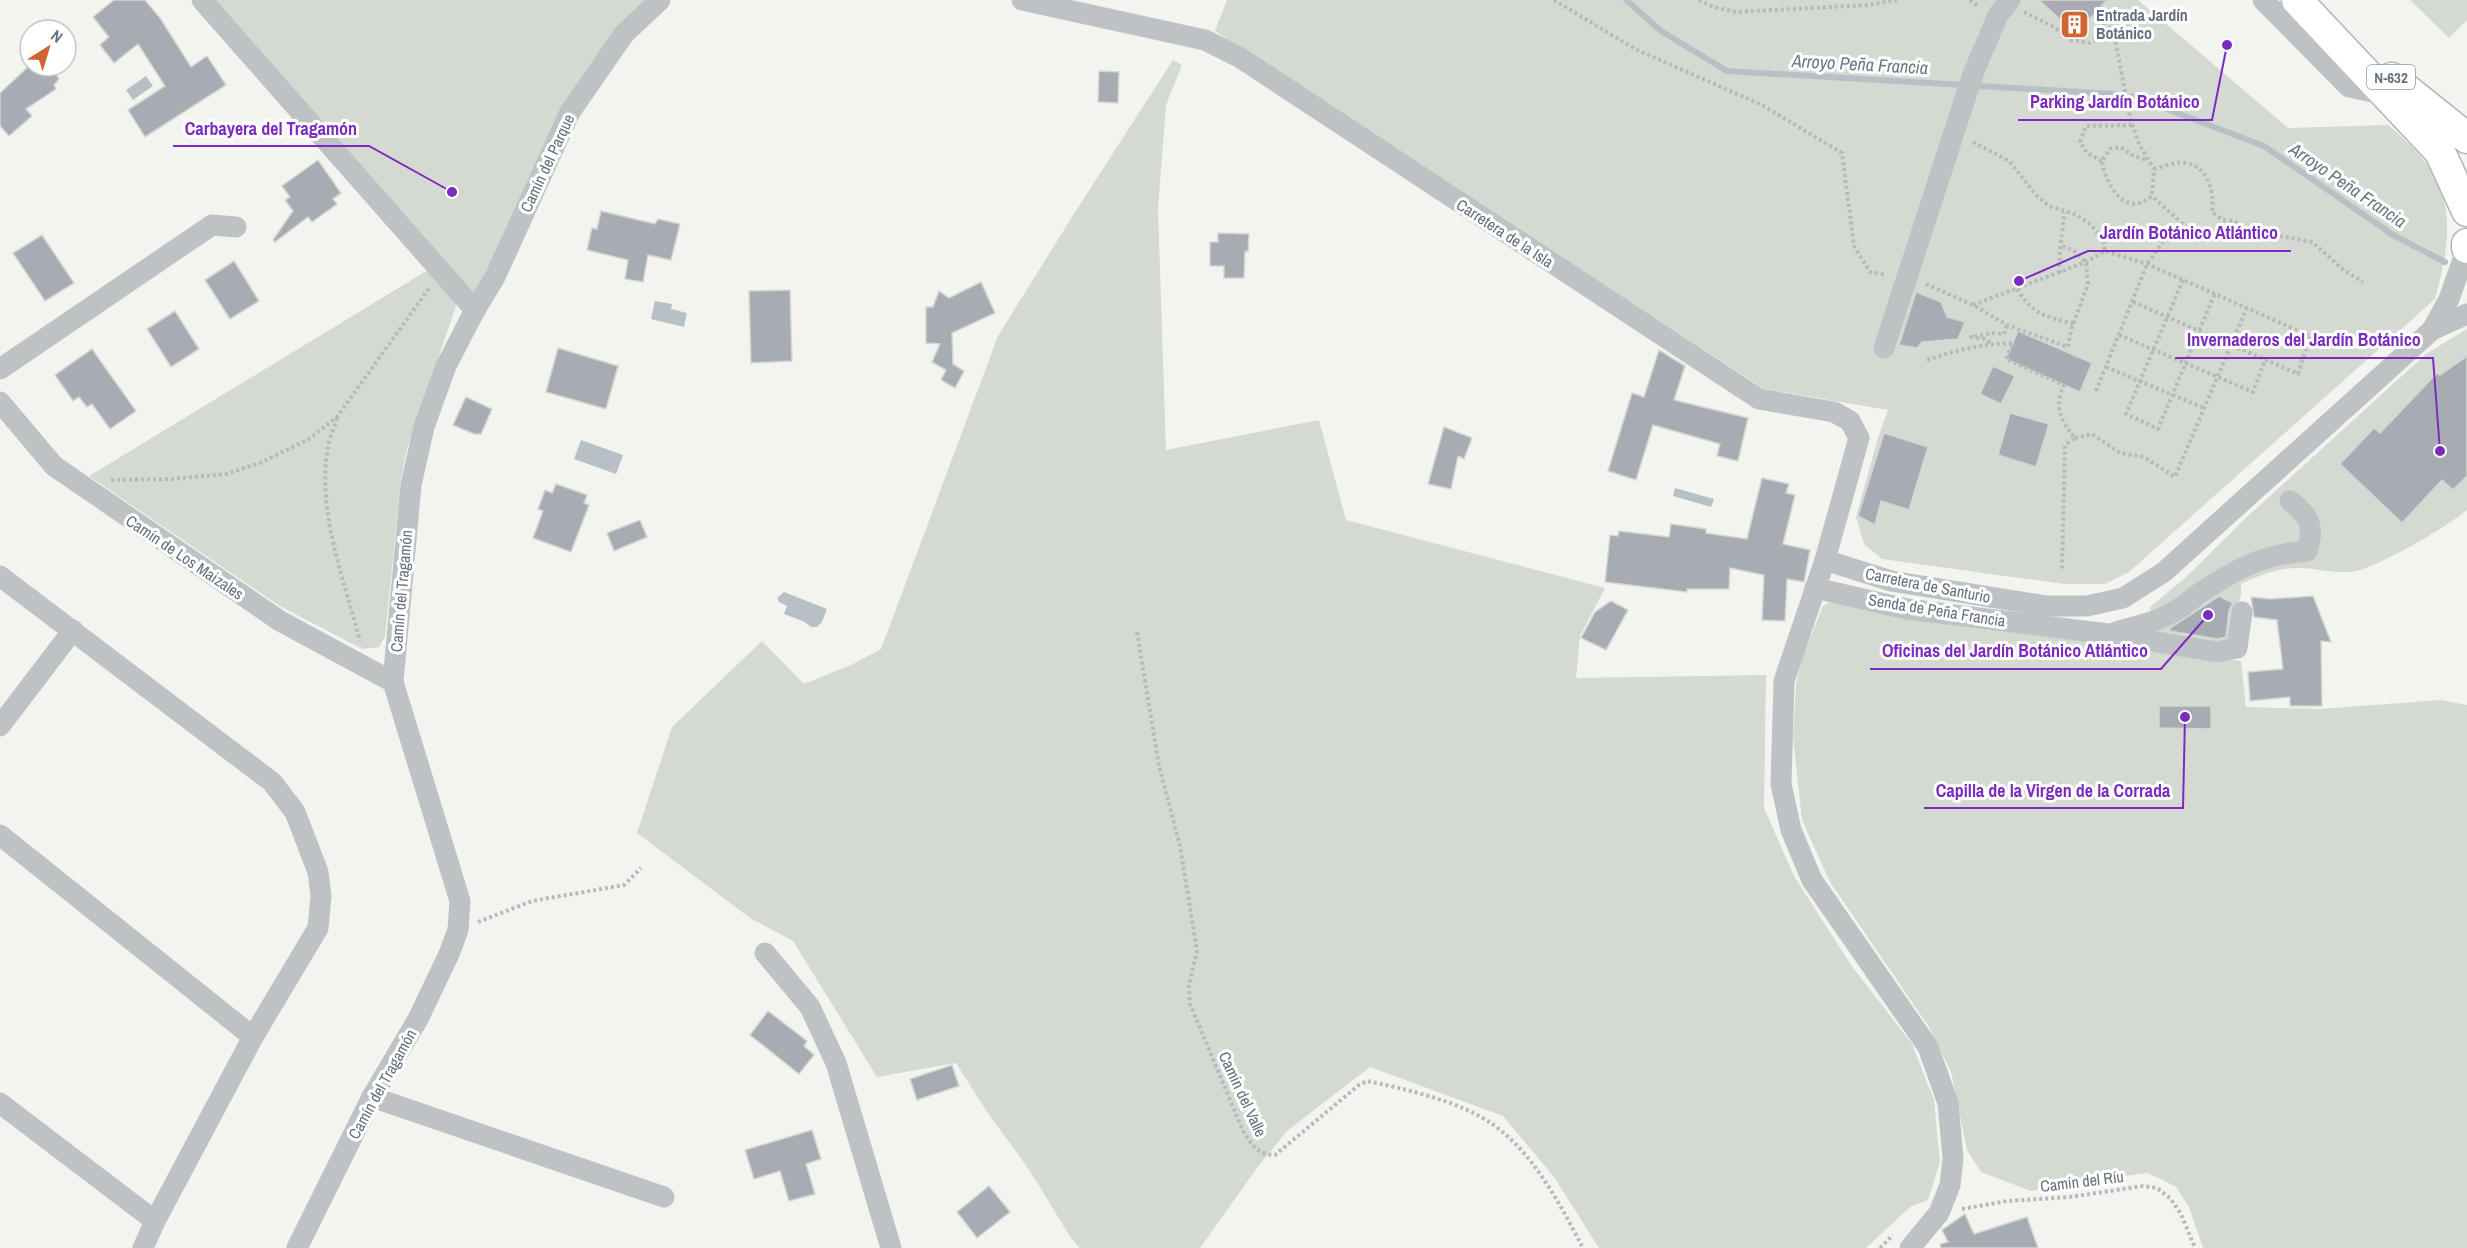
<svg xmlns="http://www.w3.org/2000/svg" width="2467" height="1248" font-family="'Archivo Narrow',sans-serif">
<rect width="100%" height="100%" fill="#f3f4f0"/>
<!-- green -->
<g fill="#d4dad2" fill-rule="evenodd">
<path d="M202,0H660L570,112L475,310Z"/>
<path d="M1227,0H2138L2288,128L2388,125C2402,137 2416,150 2427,164C2458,205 2447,255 2435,299L2129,572L2105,584H2064L1882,559L1864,544L1856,517L1878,438L1888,410L1764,389L1215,31ZM1993,366L2015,376L2001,404L1980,394ZM2008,420L2049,424L2036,467L1998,455Z"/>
<path d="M2410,0H2467V20L2449,38Z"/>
<path d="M1173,60L1182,65L1166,105L1158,209L1166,450L1319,420L1346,520L1605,588L1580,636L1576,678L1766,675L1764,808L1794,876L1851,965L1912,1044L1934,1100L1940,1162L1928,1200L1910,1207L1866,1248H1599L1554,1177L1503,1116L1370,1067L1287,1131L1257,1168L1200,1248H1080L1071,1238L1028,1168L987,1112L956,1063L877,1077L793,941L750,918L637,833L672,727L762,641L804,684L853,664L881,649L998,336L1077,209Z"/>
<path d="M428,270L454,300L456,306L407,449L401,479L385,637L379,647L362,649L278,605L89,476Z"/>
<path d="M2467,329V510C2448,526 2372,572 2349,572C2334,573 2318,569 2303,568C2280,567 2261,575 2241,584V595L2228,646L2156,638L2150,607L2186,577L2248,516L2426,354Z"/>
<path d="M1835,599L1974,627L2241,661L2246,707L2320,709L2441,700L2467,705V1248H2203L2189,1207L2176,1187L2161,1179L2147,1173L2067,1184L2031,1191L1981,1172L1967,1150L1951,1072L1929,1027L1830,882L1802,820L1793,738L1796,685L1801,661L1823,606Z"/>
</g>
<!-- water -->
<g fill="#b7c1c5">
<path d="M146,76L153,86L133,100L126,90Z"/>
<path d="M655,301L672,304L671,309L687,313L684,327L651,319Z"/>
<path d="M581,440L623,455L616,474L574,459Z"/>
<path d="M1675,488L1714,499L1711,507L1673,496Z"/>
<path d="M784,592L827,609L822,622L817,627H811L805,622L784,614L787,606L779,602L777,598Z"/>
</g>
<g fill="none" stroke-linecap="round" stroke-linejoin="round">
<!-- stream -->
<g stroke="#b7c1c5" stroke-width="6">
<path d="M1626,0L1661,31L1727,71L2115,94"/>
<path d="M2132,96L2264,146L2393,235L2445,262"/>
</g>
</g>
<!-- building -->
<g fill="#a6acb2" stroke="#d5d5d3" stroke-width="1.5">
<path d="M114,0H145L160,18L191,67L207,56L226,85L145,137L128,110L165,86L138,44L114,63L100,45L109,37L93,17Z"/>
<path d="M2039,0H2107L2076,34Z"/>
<path d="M29,66H51L59,79L54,85L56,89L26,109L32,116L9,136L0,126V93Z"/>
<path d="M1099,71L1119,72L1118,103L1098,102Z"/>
<path d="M318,160L341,193L333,199L337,204L312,222L308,217L275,242L273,240L293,211L285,200L290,197L282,186Z"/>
<path d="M601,211L655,224L658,219L680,224L671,260L648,255L643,282L625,279L628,260L587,250L592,228L597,229Z"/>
<path d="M1218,233L1249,234L1248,252L1245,251L1244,278H1224V266H1210V242H1218Z"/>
<path d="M42,235L74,283L45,301L13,253Z"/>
<path d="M234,261L259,301L230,319L205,280Z"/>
<path d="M981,282L995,313L952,333L953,364L964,371L955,388L941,380L946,370L932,362L940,344L926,343V307H933L939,291L949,298Z"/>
<path d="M790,290L792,361L751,363L749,291Z"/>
<path d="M1916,292L1941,302L1947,317L1965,322L1958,339L1922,342L1917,348L1899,345Z"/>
<path d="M175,311L199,349L171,367L147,329Z"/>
<path d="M2018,331L2092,363L2080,392L2006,359Z"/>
<path d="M558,348L618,366L606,409L546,392Z"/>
<path d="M92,349L136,411L110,429L92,404L87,407L79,397L73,401L55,375Z"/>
<path d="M1659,350L1685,366L1674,400L1748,418L1738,461L1717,456L1720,444L1653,425L1636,480L1608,471L1632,393L1644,397Z"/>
<path d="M2467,356V476L2453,490L2442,480L2402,523L2340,464L2374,428L2380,433L2437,373L2440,375Z"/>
<path d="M1993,366L2015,376L2001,404L1980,394Z"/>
<path d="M466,397L492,409L481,434H474L453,425Z"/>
<path d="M2010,413L2049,424L2036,467L1998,455Z"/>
<path d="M1444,427L1472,438L1464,459L1458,456L1451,489L1428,484Z"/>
<path d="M1884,433L1928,447L1909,510L1881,501L1875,525L1858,516Z"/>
<path d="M1762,478L1789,484L1786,493L1795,495L1783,544L1810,550L1804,582L1787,579L1785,621L1762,620L1764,575L1730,568L1729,589H1687V592L1605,582L1610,535L1618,536L1619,531L1669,537L1671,524L1706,529V533L1747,539Z"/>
<path d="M556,484L587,495L584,503L589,505L571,552L533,538L543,511L538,509L545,490L552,493Z"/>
<path d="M640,520L647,537L614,551L607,533Z"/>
<path d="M2219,596L2233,603L2229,610L2226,637L2217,639L2170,631V628Z"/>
<path d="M2313,596L2331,642L2321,641L2322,706H2290V697L2250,701L2248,672L2283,669L2277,620L2254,617L2251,597L2270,599Z"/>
<path d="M1611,601L1628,610L1606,650L1581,638L1595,612Z"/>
<path d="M2159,706H2211V729L2159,728Z"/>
<path d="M768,1011L807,1041L804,1046L814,1055L799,1074L750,1035Z"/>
<path d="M952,1065L959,1086L917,1100L910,1079Z"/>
<path d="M812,1130L821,1159L806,1164L815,1194L789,1201L780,1171L754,1179L745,1150Z"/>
<path d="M989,1186L1010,1212L977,1238L957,1212Z"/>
<path d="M1965,1214L1974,1234L2027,1217L2038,1248H1941L1940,1244L1948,1242L1942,1230Z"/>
</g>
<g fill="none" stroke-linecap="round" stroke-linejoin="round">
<defs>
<g id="highway">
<path d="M2297,0L2440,152L2467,211"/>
<path d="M2392,78L2467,138"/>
<path d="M2467,244V248"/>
</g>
</defs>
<!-- highway casing -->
<use href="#highway" stroke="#b2b5b8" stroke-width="33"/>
<!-- path -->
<g stroke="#b7b9bc" stroke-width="4" stroke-dasharray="3 3" stroke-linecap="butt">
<path d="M1554,0L1635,49L1762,105L1842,153L1854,246L1870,272L1886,275"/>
<path d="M1699,0L1714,7L1736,12L1868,5L1897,0"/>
<path d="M1970,0L1979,7"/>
<path d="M2024,12L2054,27L2071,40L2089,43L2114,33"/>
<path d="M2095,14L2114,33L2130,118L2139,144L2154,169L2152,196C2149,198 2144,202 2140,203C2118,209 2104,177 2102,161L2110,149L2120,147L2134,156L2147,160"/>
<path d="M1973,142L2009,161L2036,195L2049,206L2077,215L2091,225L2103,240L2105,251"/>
<path d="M2102,161L2087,153L2080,142L2086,126L2133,125"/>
<path d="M2154,169C2164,166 2176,161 2186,163C2208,166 2215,193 2212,212L2223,220L2234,221L2248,230L2312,242L2345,271L2363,282"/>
<path d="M2060,273C2058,252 2063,233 2064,212"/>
<path d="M2183,280L2126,414L2158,429L2215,293"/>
<path d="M1926,284L1973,305L2007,325L2068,347L2071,330L2088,284L2086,262L2073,250L2061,246"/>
<path d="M2017,289C2034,316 2045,316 2074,324"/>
<path d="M2133,302L2298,374L2310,336"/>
<path d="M1973,305L2086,262L2105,251L2147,264L2310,336L2321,343"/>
<path d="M2119,335L2253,392L2265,360"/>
<path d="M1990,343L1985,339L1971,337L1992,333L2004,334L2007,325"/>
<path d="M1927,360C1956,350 1982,344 2013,343L2006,359L2064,385C2054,406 2060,421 2075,438L2065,445L2062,570"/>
<path d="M2106,367L2204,408"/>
<path d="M2096,391L2147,264L2163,242L2180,235L2187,228L2152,196"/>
<path d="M337,418C334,429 328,441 327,453C318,514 345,583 360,641"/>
<path d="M2075,438L2092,434L2120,453L2144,457L2175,477L2247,307"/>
<path d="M111,480L171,479L226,474L260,463L309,439L337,417L430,287"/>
<path d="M1137,632L1159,766L1180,846L1197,951L1189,985L1190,1004L1243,1131C1251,1144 1258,1155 1275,1155L1359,1085L1367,1081C1405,1089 1460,1101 1492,1124C1533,1152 1560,1204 1583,1248"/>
<path d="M478,922L532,901L624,885L641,868"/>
<path d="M1962,1209L2007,1201L2070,1197L2143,1186L2157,1188L2170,1198L2181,1214L2195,1248"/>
<path d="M1880,1248L1893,1235"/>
</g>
<!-- minor -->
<g stroke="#bfc2c5" stroke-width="21">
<path d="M202,0L475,310"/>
<path d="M1022,0L1205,40L1239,57L1759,399L1834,412L1850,421L1859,438L1825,560L1784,681L1781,784L1791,830L1812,880L1928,1047L1948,1103L1953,1158L1950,1185L1939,1213L1910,1248"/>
<path d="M2263,0L2349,87L2387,95"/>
<path d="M2432,330L2449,299L2467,248"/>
<path d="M1884,348L1973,74L1998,15L2010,0"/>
<path d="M0,369L212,225L236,227"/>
<path d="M0,402L54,466L280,621L393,682"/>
<path d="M1825,560L1891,581L2046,606H2087L2123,598L2164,572L2432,330L2467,314"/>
<path d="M0,576L272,782L295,812L318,872L321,896L318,928L253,1037L155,1221L0,1103"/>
<path d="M1815,588L1907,609L2109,634L2217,652L2237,648L2242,612"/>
<path d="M2116,632C2135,626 2156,623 2173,612C2183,607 2191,599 2200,593C2238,568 2261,555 2307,551C2315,527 2310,516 2290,501"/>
<path d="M0,726L73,630"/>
<path d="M0,835L253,1037"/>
<path d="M765,953L810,1007L836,1063L891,1248"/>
<path d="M372,1097L664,1197"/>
<path d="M143,1248L155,1221"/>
<path d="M297,1248L372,1097L418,1019L449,954L458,930L460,901L393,682L411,485L424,427L446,366L475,310L495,277L570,112L624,34L660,0"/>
</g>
<!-- highway -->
<use href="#highway" stroke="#fff" stroke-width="30"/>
</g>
<!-- icons -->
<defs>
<symbol id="building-square" viewBox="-11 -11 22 22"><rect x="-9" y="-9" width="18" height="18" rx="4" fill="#d16533" stroke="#fff"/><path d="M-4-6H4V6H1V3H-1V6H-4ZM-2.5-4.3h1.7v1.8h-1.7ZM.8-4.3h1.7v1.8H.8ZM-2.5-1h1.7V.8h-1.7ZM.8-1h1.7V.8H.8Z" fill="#fff"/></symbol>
</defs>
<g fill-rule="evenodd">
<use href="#building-square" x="2058" y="8" width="33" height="33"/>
</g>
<g text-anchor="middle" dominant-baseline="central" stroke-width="6" stroke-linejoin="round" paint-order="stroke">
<!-- shield labels -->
<rect fill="#fff" stroke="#939ca5" stroke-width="1.5" x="2367" y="65" width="48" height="24" rx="4.5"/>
<g font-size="15" font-weight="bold" fill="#65717e">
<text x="2391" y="77">N-632</text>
</g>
<!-- poi labels -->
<g font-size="16" font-weight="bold" fill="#65717e" stroke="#fff" text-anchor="start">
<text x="2096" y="15">Entrada Jardín<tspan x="2096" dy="18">Botánico</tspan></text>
</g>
<!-- street labels -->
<g font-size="16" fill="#65717e" stroke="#fff">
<text transform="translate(547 163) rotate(-65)">Camín del Parque</text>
<text transform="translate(1505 233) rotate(33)">Carretera de la Isla</text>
<text transform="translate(185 557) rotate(34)">Camín de Los Maizales</text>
<text transform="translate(1928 585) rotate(11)">Carretera de Santurio</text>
<text transform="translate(401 591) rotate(-85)">Camín del Tragamón</text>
<text transform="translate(1937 610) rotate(9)">Senda de Peña Francia</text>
<text transform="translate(382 1084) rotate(-61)">Camín del Tragamón</text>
<text transform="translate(1243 1094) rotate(65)">Camín del Valle</text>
<text transform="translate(2082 1181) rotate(-7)">Camín del Ríu</text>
</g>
<!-- water labels -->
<g font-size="18" font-style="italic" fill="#667982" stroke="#fff">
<text transform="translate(1860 64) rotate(3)">Arroyo Peña Francia</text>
<text transform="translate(2348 185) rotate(34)">Arroyo Peña Francia</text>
</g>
</g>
<!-- callouts -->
<path fill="none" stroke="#7b2cbf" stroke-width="2" d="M2227 45L2212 120H2018M452 192L369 146H173M2019 281L2088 251H2291M2440 451L2433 358H2175M2208 615L2161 669H1870M2185 717L2183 808H1924"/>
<g fill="#7b2cbf" stroke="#fff" stroke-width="2">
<circle cx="2227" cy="45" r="6"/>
<circle cx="452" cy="192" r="6"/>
<circle cx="2019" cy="281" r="6"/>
<circle cx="2440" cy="451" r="6"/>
<circle cx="2208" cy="615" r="6"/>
<circle cx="2185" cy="717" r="6"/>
</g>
<g font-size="18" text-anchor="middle" font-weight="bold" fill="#7b2cbf" stroke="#fff" stroke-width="6" stroke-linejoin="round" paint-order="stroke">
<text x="2115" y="108">Parking Jardín Botánico</text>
<text x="271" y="135">Carbayera del Tragamón</text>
<text x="2189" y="239">Jardín Botánico Atlántico</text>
<text x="2304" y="346">Invernaderos del Jardín Botánico</text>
<text x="2015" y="657">Oficinas del Jardín Botánico Atlántico</text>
<text x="2053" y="797">Capilla de la Virgen de la Corrada</text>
</g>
<!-- north arrow -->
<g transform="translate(48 48) rotate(37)"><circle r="28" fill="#ffffff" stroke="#c1c6cb" stroke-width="1.5"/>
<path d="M0-4.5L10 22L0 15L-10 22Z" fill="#d16533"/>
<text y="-9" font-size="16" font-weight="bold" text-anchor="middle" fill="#65717e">N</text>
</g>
</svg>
